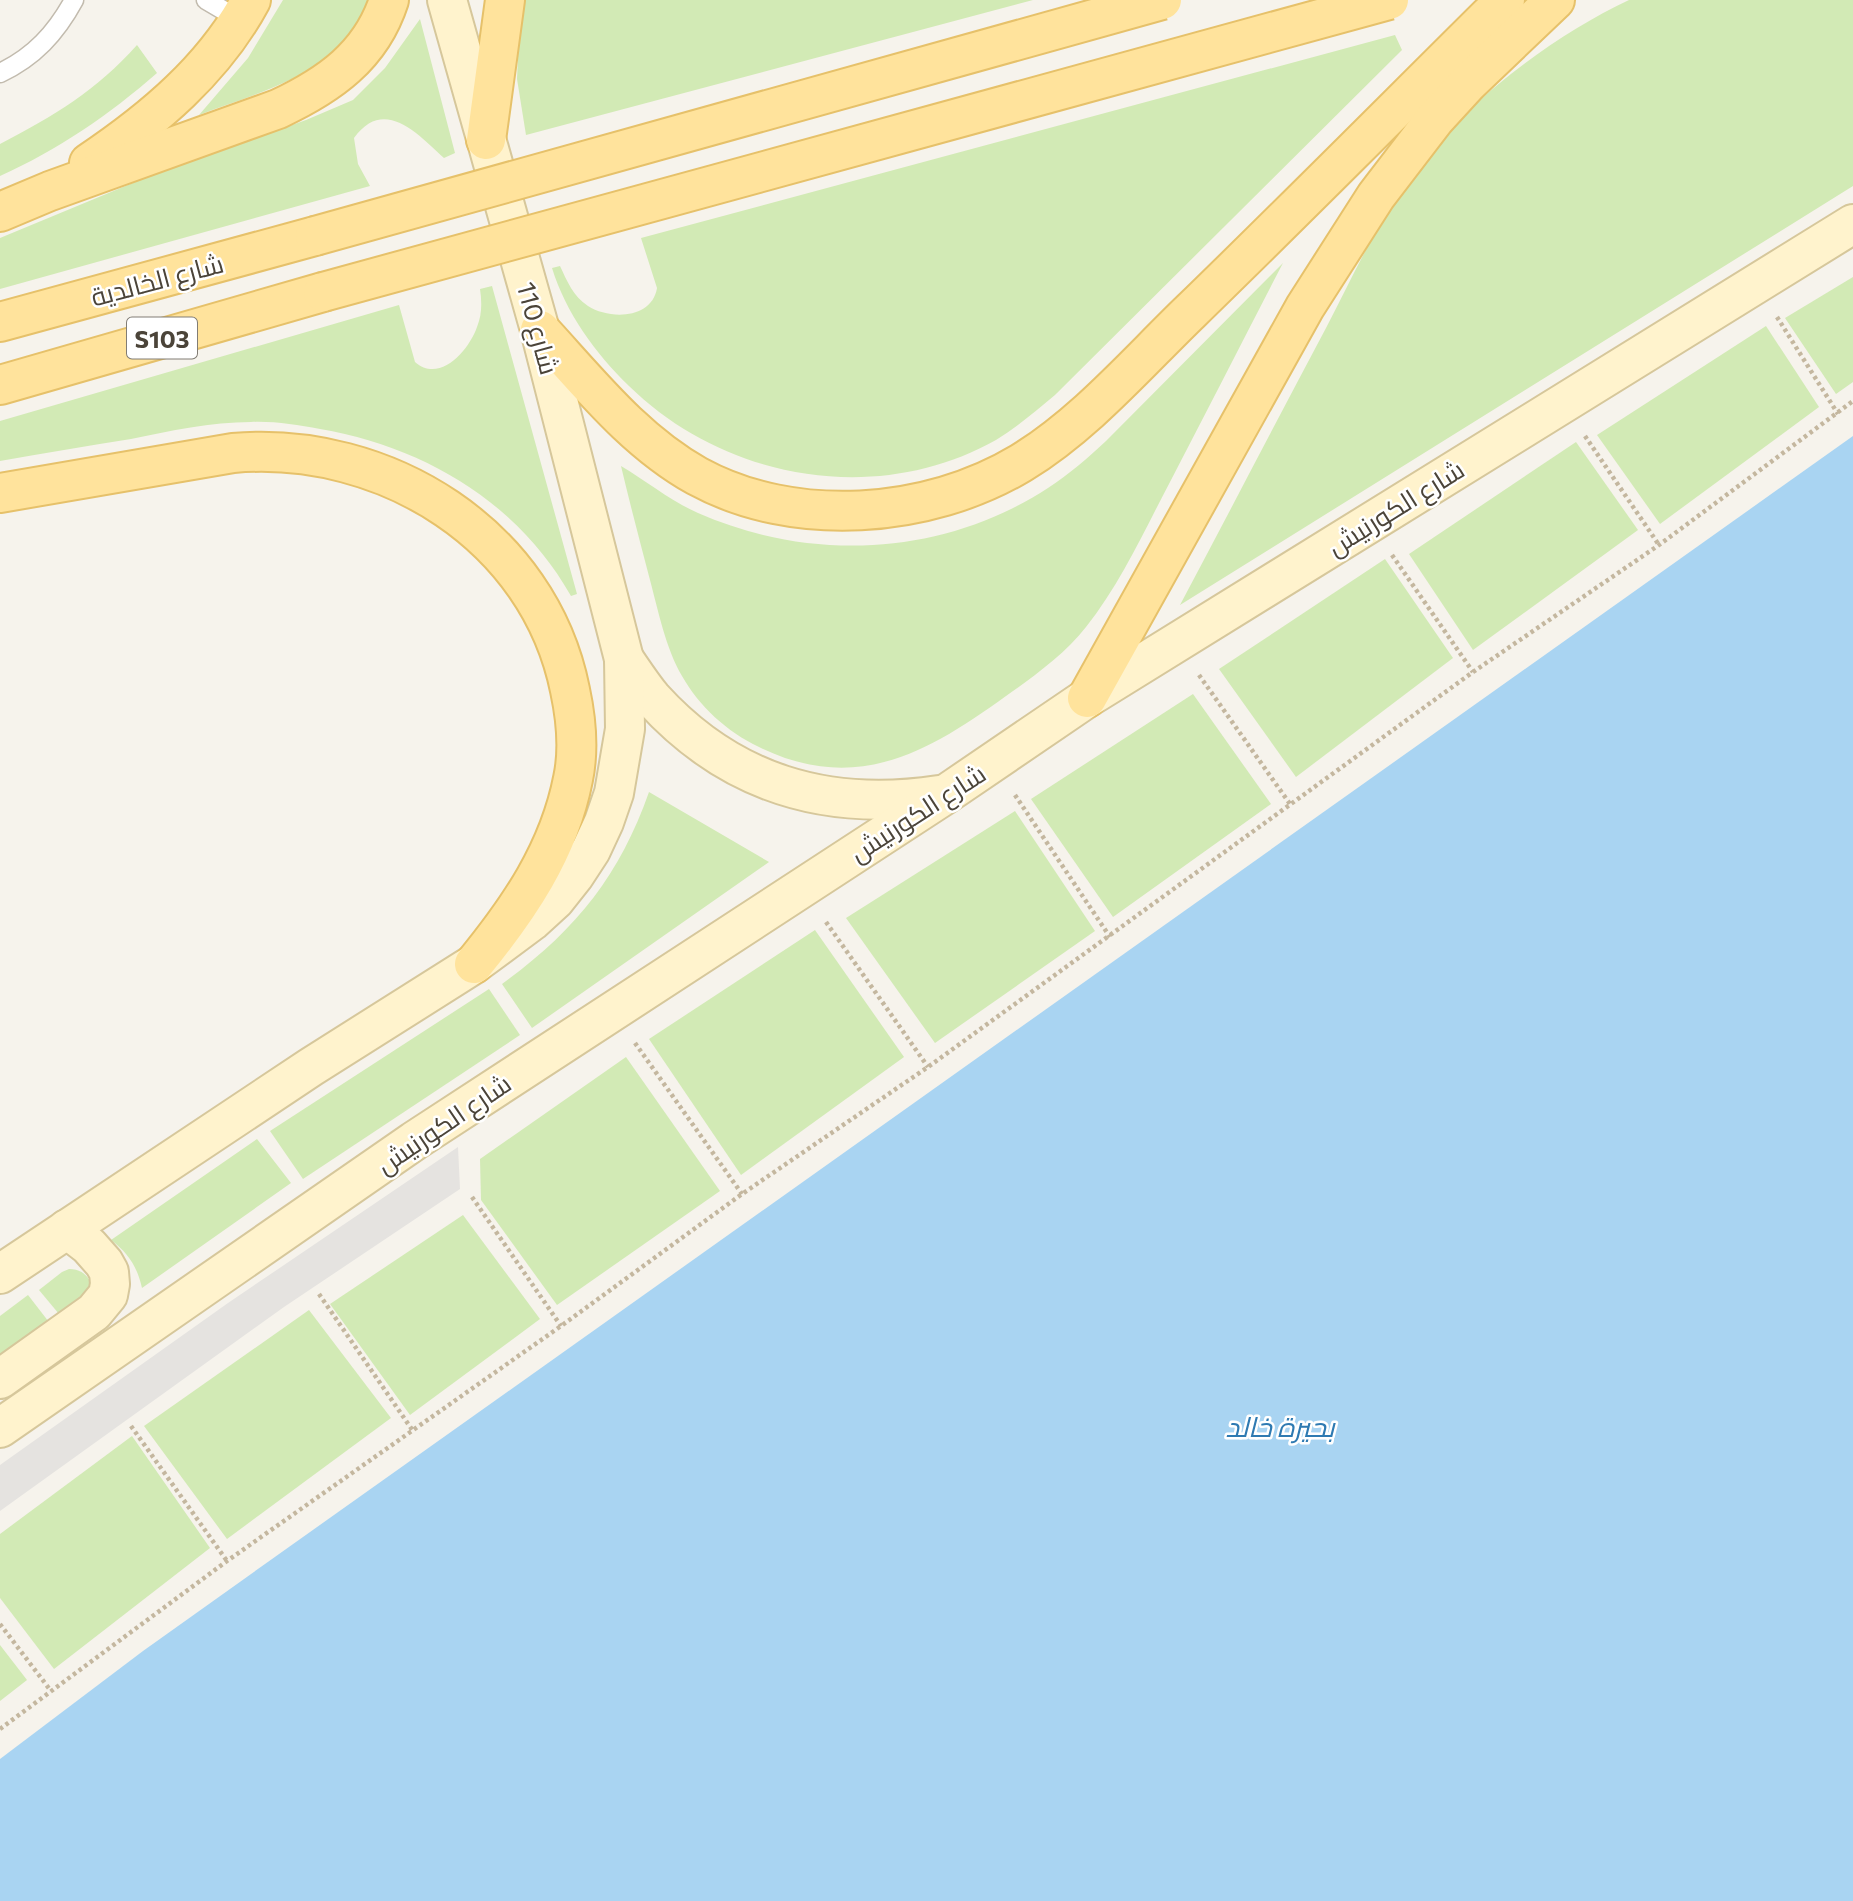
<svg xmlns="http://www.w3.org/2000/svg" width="1853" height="1901" font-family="Commissioner,Cairo,sans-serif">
<rect width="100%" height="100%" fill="#f6f3ec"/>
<!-- green -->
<g fill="#d2eab5">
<path d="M283,0H369C345,72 262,91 199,115L248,58Z"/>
<path d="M525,0H1033L526,135L517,79L519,34Z"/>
<path d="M1629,0H1853V186L1180,605C1229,513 1277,420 1326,328C1355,272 1382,212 1421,162C1470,99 1556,34 1629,0Z"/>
<path d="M420,19L455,153L444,158C418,134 384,96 354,138L358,164L370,186L0,289V238L140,180L306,120L353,100L385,68Z"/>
<path d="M1395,35L1402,50L1055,395C1036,411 1017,427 996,440C877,507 725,480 629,386C595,353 566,313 552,268L560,266C567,281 573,296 588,306C610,320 652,319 657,288L641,238Z"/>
<path d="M137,45L157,73C109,115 58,150 0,176V144C54,116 97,90 137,45Z"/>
<path d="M1283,263C1245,336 1208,409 1170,482C1144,531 1121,583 1086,627C1065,654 1033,677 1006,696C926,754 855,794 759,747C727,732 699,706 682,676C666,649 658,610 650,580C640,542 630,504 621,466C646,481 671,501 698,513C812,563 944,556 1048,488C1069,474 1088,458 1106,441Z"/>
<path d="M1853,277V382L1836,394L1785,318Z"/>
<path d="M492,286L577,594L571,596C518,502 424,447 320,429C297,425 274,421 251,422C211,422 170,431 131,439C87,446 44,453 0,461V421L399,305L415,362C440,384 469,350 477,327C482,315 482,302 480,289Z"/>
<path d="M1766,326L1819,407L1660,524L1597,435Z"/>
<path d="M1576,442L1638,530L1473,650L1409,554Z"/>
<path d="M1385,559L1453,658L1296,777L1219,669Z"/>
<path d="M1193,694L1271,804L1113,917L1031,799Z"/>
<path d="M649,792L769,862L532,1028L502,984C575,931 619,877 649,792Z"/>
<path d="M1015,811L1095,931L935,1043L846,918Z"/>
<path d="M815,930L904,1057L741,1175L649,1039Z"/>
<path d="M489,989L520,1035L303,1179L270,1131Z"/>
<path d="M626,1057L720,1191L557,1305L481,1200L480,1159Z"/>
<path d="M257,1139L291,1183L142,1288C137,1266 128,1253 111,1240Z"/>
<path d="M463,1215L540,1319L410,1415L330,1304Z"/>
<path d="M69,1269C81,1269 87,1275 92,1284L64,1320L39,1290L62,1272Z"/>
<path d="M28,1295L52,1326L0,1364V1316Z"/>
<path d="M309,1310L391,1418L227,1539L144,1426Z"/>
<path d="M132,1436L210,1548L54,1669L0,1598V1534Z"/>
<path d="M0,1645L27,1680L0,1701Z"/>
</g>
<!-- parking -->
<path fill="#e5e3e0" d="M458,1147L460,1189L284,1307L0,1511V1465L228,1303Z"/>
<!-- water -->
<path fill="#a9d4f2" d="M1853,436V1901H0V1759L143,1651L265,1564Z"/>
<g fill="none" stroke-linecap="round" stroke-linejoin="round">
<defs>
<g id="service">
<path d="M206,0L240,20"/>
<path d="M0,73C34,57 56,33 74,0"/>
</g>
<g id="secondary">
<path d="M624,659C633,672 642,686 652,698C730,784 827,812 939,795"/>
<path d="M0,1274L311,1067L474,964L532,921L555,900L574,876L591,850L604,822L614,793L625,729L624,659L540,330L447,0"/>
<path d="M0,1379L94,1312L108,1295L110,1284L109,1272L104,1263L89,1246L67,1229"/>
<path d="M0,1428L414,1141L946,794L1087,698L1853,224"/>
</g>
<g id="primary">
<path d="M486,140L505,0"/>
<path d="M89,163C153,120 214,69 251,0"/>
<path d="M0,212L50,191L278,109C329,85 371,56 389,0"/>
<path d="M0,322L315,236"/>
<path d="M540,330C588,382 634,441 697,476C794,529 928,519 1021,463C1085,424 1137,363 1191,311C1296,209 1400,104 1505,0"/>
<path d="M0,385L323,292"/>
<path d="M0,493L233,453C385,440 539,535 570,690C576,718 579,751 573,779C559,851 519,909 474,964"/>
<path d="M1087,698L1305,307L1376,196L1435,119L1468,83L1555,0"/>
</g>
</defs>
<!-- service casing -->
<use href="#service" stroke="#c2bbae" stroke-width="21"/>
<!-- secondary casing -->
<use href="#secondary" stroke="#d6c79b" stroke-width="42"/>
<!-- primary casing -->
<use href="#primary" stroke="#e6c16a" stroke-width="42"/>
<!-- path -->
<g stroke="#c4b79f" stroke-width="4.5" stroke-dasharray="3.5 3.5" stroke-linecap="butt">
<path d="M1777,317L1838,414"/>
<path d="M1585,436L1659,545"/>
<path d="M1392,555L1473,672"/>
<path d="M1199,675L1290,804"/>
<path d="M1015,795L1110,937"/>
<path d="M826,922L928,1067"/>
<path d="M635,1043L742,1194"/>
<path d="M472,1197L561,1326"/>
<path d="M319,1294L413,1431"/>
<path d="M131,1426L227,1561"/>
<path d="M0,1624L51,1691"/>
<path d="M0,1729L227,1561L561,1326L742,1194L928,1067L1473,672L1659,545L1853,401"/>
</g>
<!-- service -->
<use href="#service" stroke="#fff" stroke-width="18"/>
<!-- secondary -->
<use href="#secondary" stroke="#fff3cd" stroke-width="38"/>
<!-- primary -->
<use href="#primary" stroke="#ffe39c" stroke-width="38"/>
<defs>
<g id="primary-bridge">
<path d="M315,236L1162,0"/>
<path d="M323,292L1389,0"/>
</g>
</defs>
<!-- primary-bridge casing -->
<use href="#primary-bridge" stroke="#e6c16a" stroke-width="42" stroke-linecap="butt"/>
<!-- primary-bridge -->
<use href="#primary-bridge" stroke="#ffe39c" stroke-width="38"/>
</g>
<g text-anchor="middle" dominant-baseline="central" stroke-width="5" stroke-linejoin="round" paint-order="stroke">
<!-- shield labels -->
<rect fill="#fff" stroke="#817c74" stroke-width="2" x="127" y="317.5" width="70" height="41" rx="5"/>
<g font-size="24" font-weight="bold" fill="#4b4439">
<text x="162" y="338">S103</text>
</g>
<!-- street labels -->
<g font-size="26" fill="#4b4439" stroke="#fff">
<text transform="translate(157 279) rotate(-15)">شارع الخالدية</text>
<text transform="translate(539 328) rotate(75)">شارع 110</text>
<text transform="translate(1395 507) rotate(-32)">شارع الكورنيش</text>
<text transform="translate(917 812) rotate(-33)">شارع الكورنيش</text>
<text transform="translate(443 1123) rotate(-34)">شارع الكورنيش</text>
</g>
<!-- water labels -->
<g font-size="28" font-style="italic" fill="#2e7ab2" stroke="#fff">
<text x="1280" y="1426">بحيرة خالد</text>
</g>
</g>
</svg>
